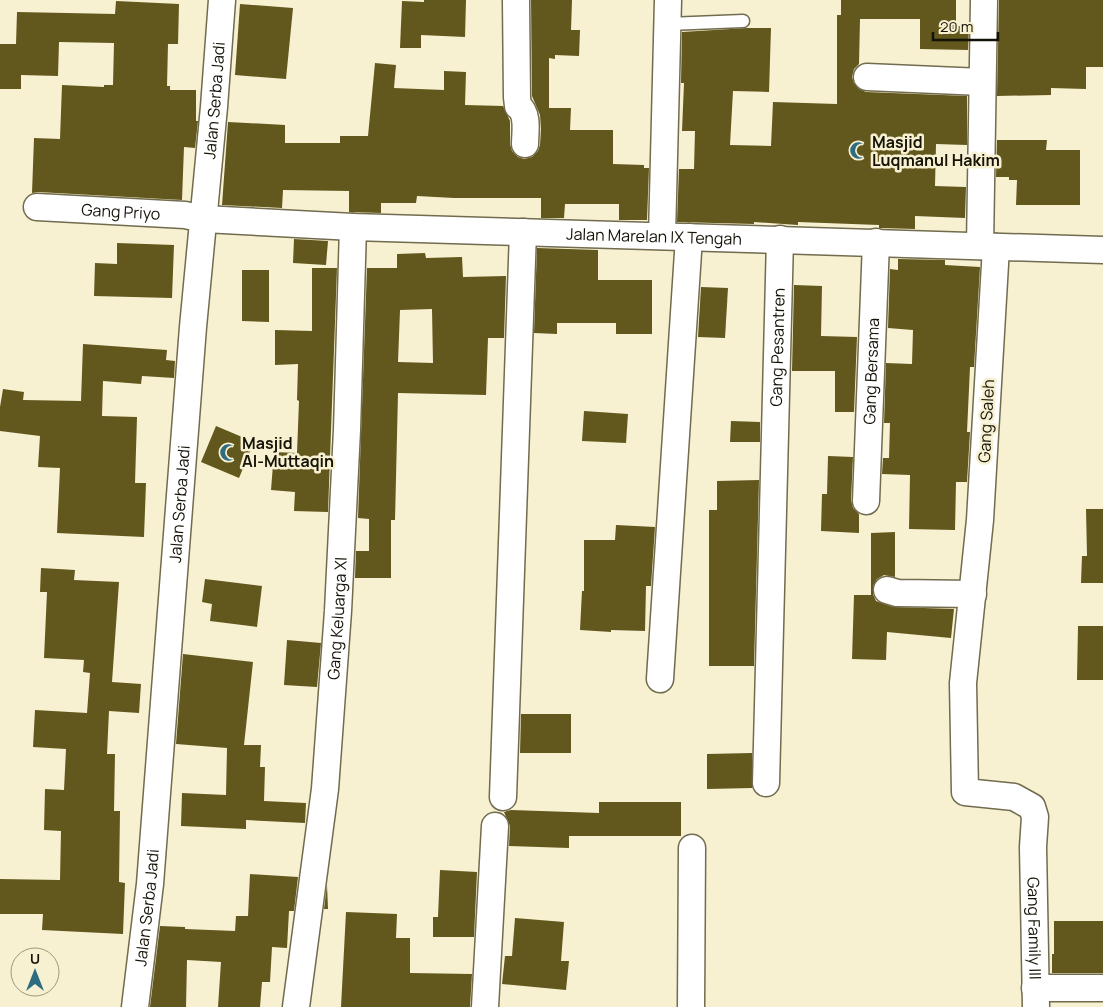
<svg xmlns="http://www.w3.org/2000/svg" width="1103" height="1007" font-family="Manrope,sans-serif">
<rect width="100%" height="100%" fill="#f7f1d1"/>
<!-- building -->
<g fill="#62571d" fill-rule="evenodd">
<path d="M424,0H466L465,37L421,35V48H400L402,1L424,2Z"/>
<path d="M531,0H572L571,30H580L579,56L555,55V59L549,58V108H571L570,130H613V164L644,165V168H649L647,220H619V204H565L564,218H541V198H454L417,196L416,203H381V213L349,212V191L283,190L282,208L222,205L228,122L285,125V143H340V136H368L375,63L396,65L394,88L444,90V71L466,72L465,105L503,106L510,121V144L512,151L518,157L524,159L532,157L538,151L540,145L541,129L540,115L532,96Z"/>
<path d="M841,0H956V26H969L968,50L920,49V19H860L859,64L854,69L852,77L854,83L859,89L866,92L967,96V145L936,144L935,186L966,187L965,218L915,216V229L881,228H879V225L798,222V225L754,222V224L677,222L679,169H694L695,131H682L684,83H681L682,32L747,28H771L769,92L733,91L730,145L771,146L773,102L837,104V15H841Z"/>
<path d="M999,0H1103V67H1086V89L1051,88V95L997,96Z"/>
<path d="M116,1L179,4L178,44H168L167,86H170V90H196V121H198L195,148L184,147L182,200L38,192L32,193L34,138L60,139L62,85L104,87V85H113L114,43L59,42L58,76L21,75V89H0V44H16L17,12L115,14Z"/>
<path d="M240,4L293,8L286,79L235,75Z"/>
<path d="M997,140H1047L1046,150H1080V205H1016L1017,180H1009V177H996Z"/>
<path d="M294,239L328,241L326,265L293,263Z"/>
<path d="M117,243L174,245L172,298L94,296L95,263L117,264Z"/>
<path d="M537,248L598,250V280H652V334H616V323H557V334L534,333Z"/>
<path d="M425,253L426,258L462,257L463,277L506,276L504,338H488L486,395L398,393L395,520H391V578H355L356,551H369V519L358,518L367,268H397V254ZM432,309L433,363L398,362L400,310Z"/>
<path d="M898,259L945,260V265L980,267L974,367H970L967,432H970L967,482H956L955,530L909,529L910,475L882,474L883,458H889L890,423H884L886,363L912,364L913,330L888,328L890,269L898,270Z"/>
<path d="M312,268H337L328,512L294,511L295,492L271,490L274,452L297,453L299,401L297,400L298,364L275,365V330L312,331Z"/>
<path d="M242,270H269V322L242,321Z"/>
<path d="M794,285L822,286L821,336L857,337L854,412H835V371H792Z"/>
<path d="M701,287L728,288L725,338L698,337Z"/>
<path d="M83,344L167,350L166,360L175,361L174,378L142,376L141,384L103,381L102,416L137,417L135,483H146L144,537L57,533L60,468L38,467L40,436L0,431V407L3,389L24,392L23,400L81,401Z"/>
<path d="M584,411L628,414L626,443L582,441Z"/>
<path d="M731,421L760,422V442H730Z"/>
<path d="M216,426L254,442L239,478L201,462Z"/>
<path d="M828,456L853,457L851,500L853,508L859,514V533L821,531L822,494H827Z"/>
<path d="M759,480L754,666H709V510H717V481Z"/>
<path d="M1086,509H1103V583H1081L1082,556H1087Z"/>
<path d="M616,525L655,527L651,586H646L645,631L611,630V632L580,630L582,591H584V540H615Z"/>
<path d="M895,532V577L884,575L877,579L873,586V594L876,601L893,607L954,609L951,638L887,632L886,660L852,659L854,595H871V533Z"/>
<path d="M41,568L75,570L74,580L119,582L112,682L141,684L139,713L109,711L107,754H115L114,811H120L119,882L125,883L123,934L42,930L43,914H0V879L60,880L61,831L44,830L45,789L64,790L66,749L33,747L35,710L87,713L90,673L83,672L84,660L44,658L47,592H40Z"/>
<path d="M205,579L262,586L257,627L210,621L212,604L202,602Z"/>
<path d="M1078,626H1103V680H1077Z"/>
<path d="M287,640L321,643L317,687L284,685Z"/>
<path d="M183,654L253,662L244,745H261L260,767H265L264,801L306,803L305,823L246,820V829L181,826L182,793L226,795L227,748L176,744Z"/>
<path d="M521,714H571V753H520Z"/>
<path d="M752,753V788L707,789V754Z"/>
<path d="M599,802H681V836H569V848L509,846L510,826L504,812L511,810L599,813Z"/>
<path d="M440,870L477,872L474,937H433V917H438Z"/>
<path d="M250,874L298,877L294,911H289L287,948L272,947L270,982H262L260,1007H218L221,962L187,960L186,1007H150L160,926L185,927V929L235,931L236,916H248Z"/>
<path d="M327,885L328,909H324Z"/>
<path d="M346,912L397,914L396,938H410V973L472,974L470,1007H341Z"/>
<path d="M515,918L564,922L561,961H569L566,990L502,984L505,956H512Z"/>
<path d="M1054,921H1103V973H1052V954H1054Z"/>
</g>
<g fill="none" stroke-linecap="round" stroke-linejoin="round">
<defs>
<path id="lane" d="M668,24L743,21"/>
<g id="street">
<path d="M516,0L517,97L518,106C529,114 525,132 525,144"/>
<path d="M867,77L982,82"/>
<path id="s1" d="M37,207L185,215L204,219L353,227L1103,250"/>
<path d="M662,236L668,0"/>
<path d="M980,246L984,0"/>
<path id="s2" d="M996,247L980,520L963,683L965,792L1014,797L1032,807L1035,817L1033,847L1036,1007"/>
<path id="s3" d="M866,501L876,242"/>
<path d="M887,590L897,593L973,594"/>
<path d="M660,679L689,237"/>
<path id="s4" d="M766,783L780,239"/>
<path d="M503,797L523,232"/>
<path d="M1035,988H1103"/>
<path id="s5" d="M135,1007L150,884L193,327L214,107L222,0"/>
<path id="s6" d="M296,1007L325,789L338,611L347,430L353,227"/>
<path d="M485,1007L495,826"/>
<path d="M691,1007L692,848"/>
</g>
</defs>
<!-- lane casing -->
<use href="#lane" stroke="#716b4f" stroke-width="15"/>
<!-- street casing -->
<use href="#street" stroke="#716b4f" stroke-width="29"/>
<!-- lane -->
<use href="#lane" stroke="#fff" stroke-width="12"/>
<!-- street -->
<use href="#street" stroke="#fff" stroke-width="26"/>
</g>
<!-- icons -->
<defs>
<symbol id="mosque-bare" viewBox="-9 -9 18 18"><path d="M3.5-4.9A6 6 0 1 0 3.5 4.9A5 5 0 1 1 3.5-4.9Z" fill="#2d6c81" stroke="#f7f1d1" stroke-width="2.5" paint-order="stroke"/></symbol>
</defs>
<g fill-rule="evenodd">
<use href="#mosque-bare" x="846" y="138" width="25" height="25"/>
<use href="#mosque-bare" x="216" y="440" width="25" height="25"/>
</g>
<g text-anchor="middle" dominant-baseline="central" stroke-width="5" stroke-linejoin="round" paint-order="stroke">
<!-- street labels -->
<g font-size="16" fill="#151207" stroke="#f7f1d1">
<text stroke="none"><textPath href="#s5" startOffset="910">Jalan Serba Jadi</textPath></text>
<text stroke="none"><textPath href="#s1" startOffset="84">Gang Priyo</textPath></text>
<text stroke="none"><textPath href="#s1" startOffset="618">Jalan Marelan IX Tengah</textPath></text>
<text stroke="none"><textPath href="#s4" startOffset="436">Gang Pesantren</textPath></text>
<text stroke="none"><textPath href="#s3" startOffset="130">Gang Bersama</textPath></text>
<text transform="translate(986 421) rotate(-87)">Gang Saleh</text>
<text stroke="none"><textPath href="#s5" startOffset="505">Jalan Serba Jadi</textPath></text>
<text stroke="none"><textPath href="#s6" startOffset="391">Gang Keluarga XI</textPath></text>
<text stroke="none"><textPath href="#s5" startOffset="100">Jalan Serba Jadi</textPath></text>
<text stroke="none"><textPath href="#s2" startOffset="738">Gang Family III</textPath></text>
</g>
<!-- poi labels -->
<g font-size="16" font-weight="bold" fill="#151207" stroke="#f7f1d1" text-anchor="start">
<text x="872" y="142">Masjid<tspan x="872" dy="18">Luqmanul Hakim</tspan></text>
<text x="242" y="443">Masjid<tspan x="242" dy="18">Al-Muttaqin</tspan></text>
</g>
</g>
<!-- north arrow -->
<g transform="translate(35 972)"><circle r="24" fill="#f7f1d1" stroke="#9d9880"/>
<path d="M0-4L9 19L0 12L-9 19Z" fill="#2d6c81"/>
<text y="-8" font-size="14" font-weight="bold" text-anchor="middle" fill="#151207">U</text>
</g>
<!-- scale -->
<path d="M933 32v8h65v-8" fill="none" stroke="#151207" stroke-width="2.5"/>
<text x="940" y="32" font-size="15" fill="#151207" stroke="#f7f1d1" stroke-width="4" paint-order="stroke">20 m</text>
</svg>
